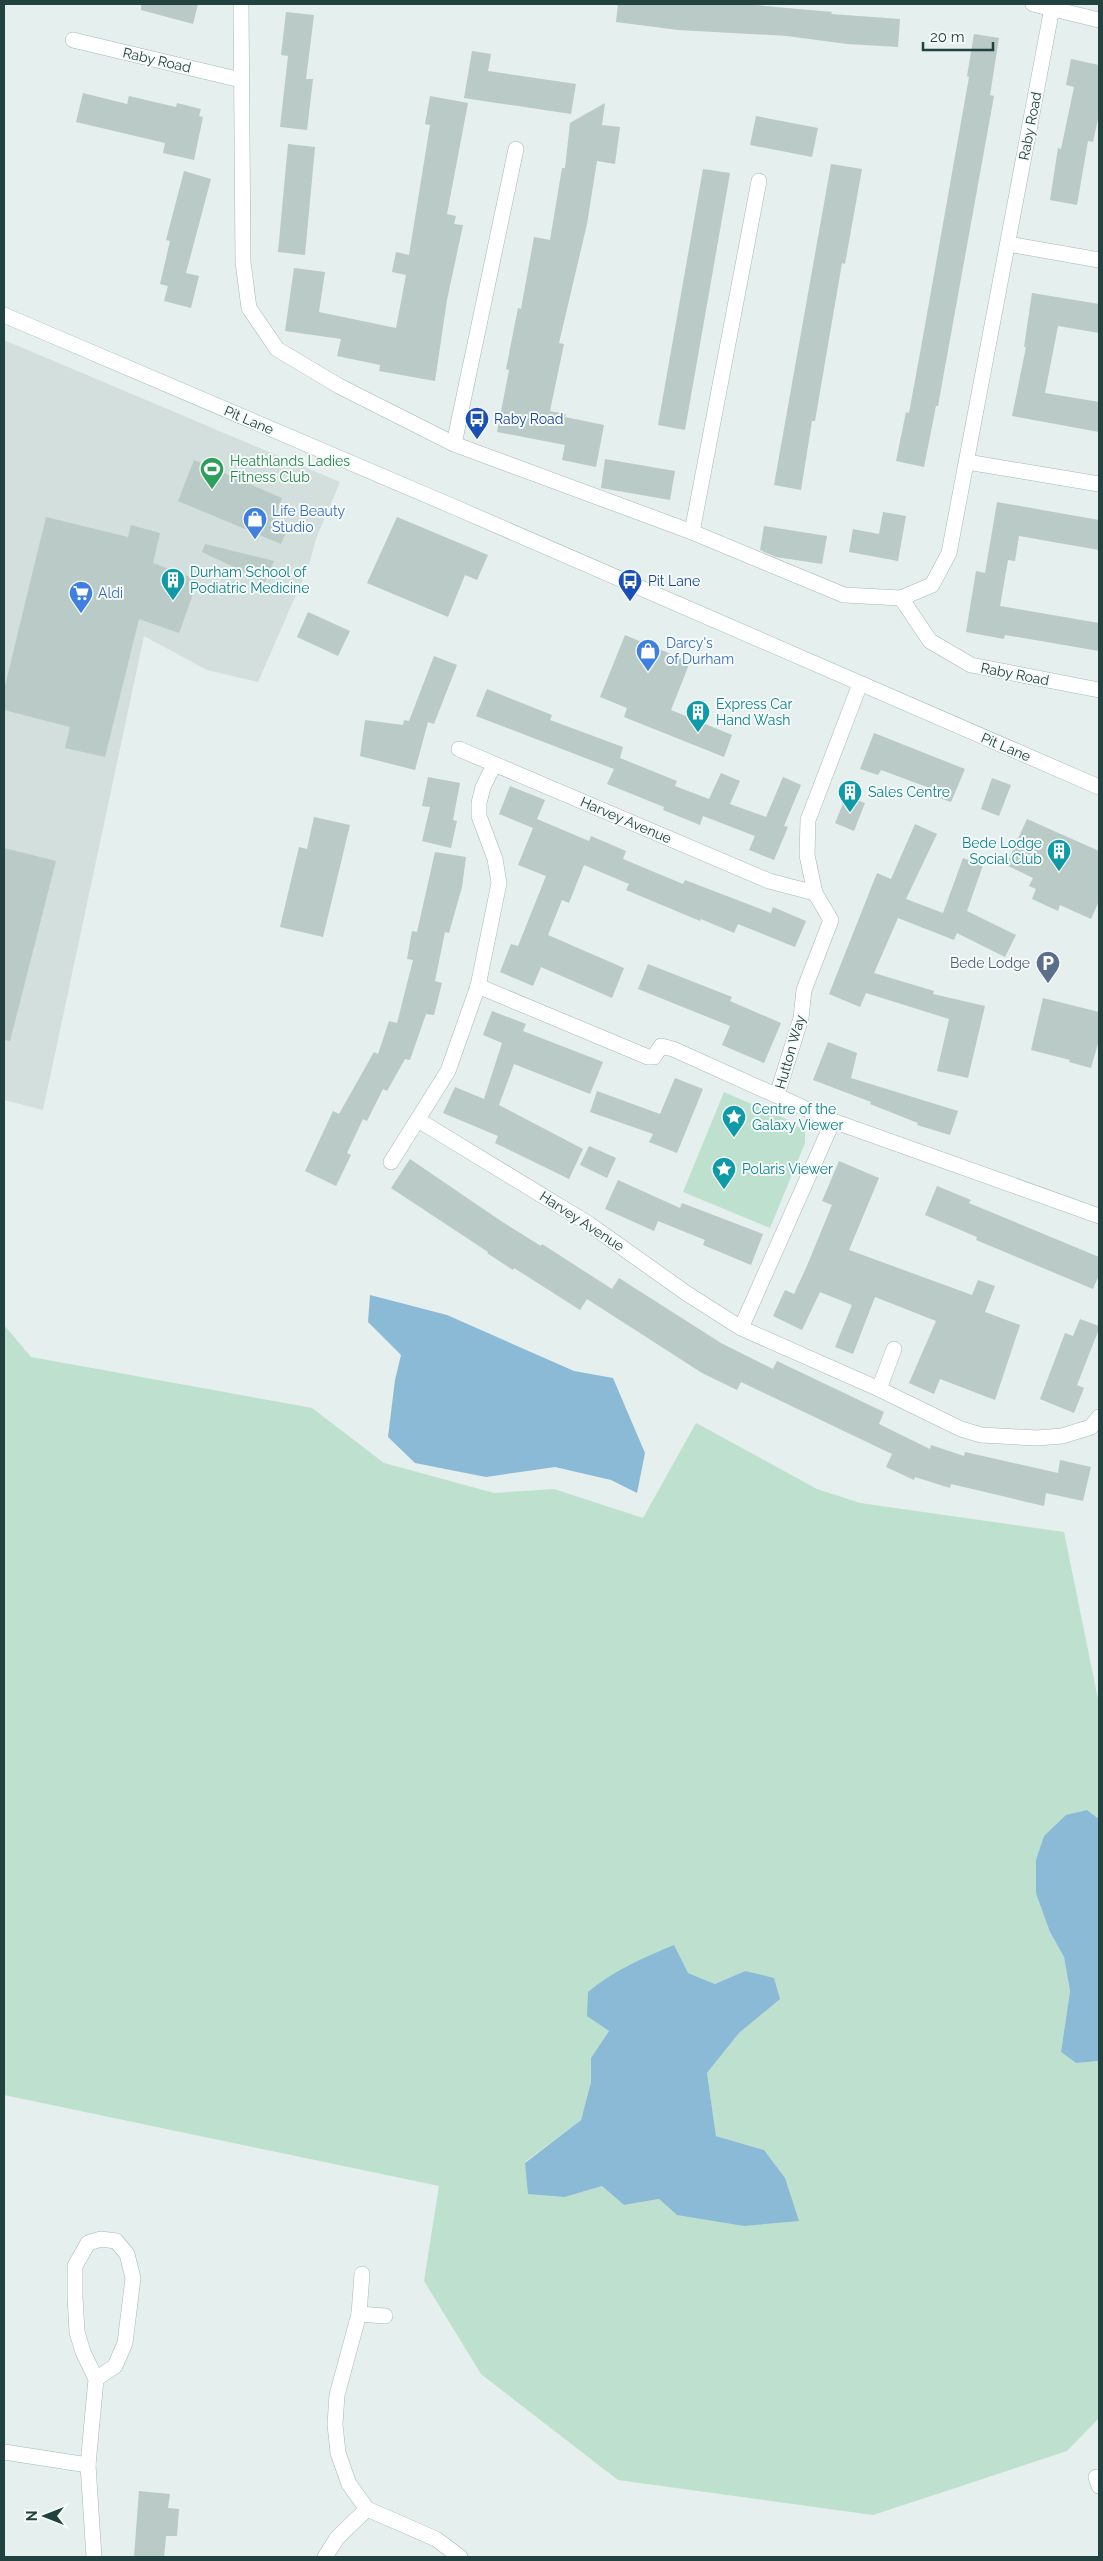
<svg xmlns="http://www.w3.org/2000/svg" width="1103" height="2561" font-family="Raleway,sans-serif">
<rect width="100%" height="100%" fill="#e5efed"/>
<!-- built -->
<path fill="#d3dfdc" d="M4,340L340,482L316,539L309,565L258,682L207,670L144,636L43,1110L4,1100Z"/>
<!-- green -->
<g fill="#bde1ce" fill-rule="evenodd">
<path d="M724,1092L786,1119L805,1131V1143L770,1228L683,1192Z"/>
<path d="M4,1325L31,1357L312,1408L384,1463L494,1493L554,1489L643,1518L696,1423L817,1489L860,1503L1064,1532L1099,1704V1819L1087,1810L1036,1860L1050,1932L1064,1957L1070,1991L1061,2052L1076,2063L1099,2061V2418L1067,2451L873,2515L618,2480L481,2374L424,2281L439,2186L4,2095ZM745,1971L779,1999L739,2033L707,2073L716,2136L764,2150L677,2215L659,2199L624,2205L602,2186L565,2197L525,2162L581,2120L591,2082V2058L609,2031L688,1973L715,1984Z"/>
</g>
<!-- water -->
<g fill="#8bbad6">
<path d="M370,1295L447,1315L574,1371L613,1378L645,1453L637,1493L611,1480L555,1467L486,1477L415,1463L388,1437L395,1380L401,1355L368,1322Z"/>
<path d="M1087,1810L1099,1819V2061L1076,2063L1061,2052L1070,1991L1064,1957L1050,1932L1036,1893V1860L1044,1836L1066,1815Z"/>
<path d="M674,1945L688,1973L715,1984L745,1971L774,1978L780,1999L739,2033L707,2073L716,2136L764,2150L785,2178L799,2221L744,2226L677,2215L659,2199L624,2205L602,2186L565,2197L528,2194L525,2163L581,2120L591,2082V2058L609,2031L587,2016L588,1992C614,1970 643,1958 674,1945Z"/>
</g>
<!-- building -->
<g fill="#bacac6">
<path d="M141,4H198L193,24L141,10Z"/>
<path d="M618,4H744L832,12L831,14L900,19L898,47L847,44L787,36L678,30L616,22Z"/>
<path d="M286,12L314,15L306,79H313L307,130L280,127L288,56L281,55Z"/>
<path d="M974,34L999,38L990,95L994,96L938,406H936L924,467L896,461L906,412L909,413L924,331L969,77L967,76Z"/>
<path d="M472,51L491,54L488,71L576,84L571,114L464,98Z"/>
<path d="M1071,59L1099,65V114L1093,142L1088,141L1077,205L1050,200L1058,148L1061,149L1074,87L1066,85Z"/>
<path d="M83,93L127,104L129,96L176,107L177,103L201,109L199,116L203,117L194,160L163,153L165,143L76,122Z"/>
<path d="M430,96L468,103L447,214L456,216L454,224L463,225L447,300L435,381L379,371L380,365L337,356L341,339L285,331L294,268L325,272L319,312L396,328L406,275L392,272L396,252L409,255L430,125L425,124Z"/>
<path d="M605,103L602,125L620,127L615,164L597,161L587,224L559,343L564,344L550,411L566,414L565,417L604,425L596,467L562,460L565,445L497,432L509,370L506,369L518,308L521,309L534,237L550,240L562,168H565L570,123Z"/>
<path d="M756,116L818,128L812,157L750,145Z"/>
<path d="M288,144L315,147L305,255L278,252Z"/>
<path d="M831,164L862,169L845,264L842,263L815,421H812L801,490L774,485Z"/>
<path d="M703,169L730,173L685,430L658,425Z"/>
<path d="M184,171L211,179L186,273L199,276L191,308L164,301L168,286L160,284L170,241L166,240Z"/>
<path d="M1032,293L1099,304V333L1058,326L1045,393L1099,402V432L1012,416L1026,347H1024Z"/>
<path d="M605,459L675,471L670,500L601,488Z"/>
<path d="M194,460L282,498L275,519L289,525L281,544L178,501Z"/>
<path d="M997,502L1099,520V550L1019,536L1015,561L1008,560L1000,606L1099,623V651L1005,635L1004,639L966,632L976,571L985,573Z"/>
<path d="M883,512L906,516L898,561L849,552L853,529L879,534Z"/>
<path d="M46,517L128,537L131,525L160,533L153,563L198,580L179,633L139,619L105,757L65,748L70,727L4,710V690Z"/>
<path d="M397,517L488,555L477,580L465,575L448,617L367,583Z"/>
<path d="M764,526L827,536L822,564L776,557L760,550Z"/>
<path d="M205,544L274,561L265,582L202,552Z"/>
<path d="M308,612L350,631L338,656L297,637Z"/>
<path d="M625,635L690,662L671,710L732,735L724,757L624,717L627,708L600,697Z"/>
<path d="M434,656L457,665L434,724L428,722L415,770L360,756L365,720L403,725L404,720L409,721Z"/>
<path d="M487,689L552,715L550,720L623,747L620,758L677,781L675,786L709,799L721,773L740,781L730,804L766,817L783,777L801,785L784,826L788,827L774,860L749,850L755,836L703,816L700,825L663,810L664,807L607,784L614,769L476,716Z"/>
<path d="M874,733L965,769L951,802L925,793L927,787L881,770L878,775L860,769Z"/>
<path d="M428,777L460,783L453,820L457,821L451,848L422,841L430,807L422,806Z"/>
<path d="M992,778L1011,785L999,816L981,809Z"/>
<path d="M510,786L545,800L537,819L589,841L591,836L626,851L623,859L683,884L685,880L771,913L773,907L806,921L795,947L738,924L734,933L701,919L700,921L626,890L629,884L584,865L569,903L562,900L548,935L624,968L612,998L541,967L533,986L500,972L511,944L518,946L546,876L518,865L533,828L499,814Z"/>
<path d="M846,796L865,803L854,831L835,823Z"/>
<path d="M314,817L350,825L323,937L280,927L299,847L307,849Z"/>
<path d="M1027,819L1099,851V901L1091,919L1060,905L1058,911L1032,899L1036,889L1029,886L1033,878L1006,865Z"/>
<path d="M915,824L937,834L906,899L943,913L963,858L983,865L967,911L1016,935L1005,957L957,933L954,940L898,918L874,973L934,991L933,994L985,1006L968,1078L937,1071L949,1019L866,993L860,1007L829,994L877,873L891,879Z"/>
<path d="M4,848L56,861L10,1041L4,1040Z"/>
<path d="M435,852L466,857L462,887L449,933L445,932L435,981L442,983L434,1015L426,1014L410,1060L405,1059L387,1091L383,1089L367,1121L363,1119L347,1153L351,1155L336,1186L305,1171L333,1111L339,1114L374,1052L378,1054L389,1021L397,1023L413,960L407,959L412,931L417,932Z"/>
<path d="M648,964L732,997L730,1001L781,1023L764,1063L722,1045L730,1026L638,989Z"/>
<path d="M1043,998L1099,1012V1040L1091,1068L1069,1062L1070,1060L1031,1050Z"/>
<path d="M492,1011L526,1024L523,1031L603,1062L590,1094L514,1064L499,1105L583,1149L569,1179L495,1143L498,1136L443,1113L455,1087L484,1099L502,1043L483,1035Z"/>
<path d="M828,1042L857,1053L851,1078L958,1111L950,1135L917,1125L918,1123L870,1104L871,1102L813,1080Z"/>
<path d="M675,1078L703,1089L677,1153L649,1142L653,1134L590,1112L597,1091L660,1114Z"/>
<path d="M589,1146L616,1158L607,1178L580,1165Z"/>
<path d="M410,1159L501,1221L541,1246L542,1244L612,1289L619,1278L721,1343L773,1369L777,1361L884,1412L879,1424L930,1449L931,1445L964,1456L965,1452L1058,1473L1060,1460L1091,1467L1083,1501L1046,1493L1044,1506L951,1484L950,1488L915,1477L914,1480L886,1467L892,1454L741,1382L737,1390L702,1373L587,1299L580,1310L514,1268L513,1270L487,1253L488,1252L391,1188Z"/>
<path d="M839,1161L879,1178L849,1250L972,1295L978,1280L995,1286L985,1312L1020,1325L995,1400L940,1379L934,1394L909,1383L936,1321L875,1297L853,1354L835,1347L852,1305L820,1292L802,1330L773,1316L785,1290L794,1294L806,1268L832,1205L822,1201Z"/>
<path d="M618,1180L680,1208L682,1203L763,1234L751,1265L703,1245L705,1240L658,1221L654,1231L605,1209Z"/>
<path d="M937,1186L971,1200L969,1203L1099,1257V1275L1093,1289L976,1240L977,1237L925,1215Z"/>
<path d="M1080,1319L1099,1326V1329L1077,1385L1084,1388L1074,1413L1040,1399L1065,1333L1073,1336Z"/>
<path d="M139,2491L170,2494L168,2508L179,2509L177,2536H166L164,2557H134Z"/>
</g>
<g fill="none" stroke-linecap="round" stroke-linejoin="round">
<defs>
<g id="street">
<path d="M241,4L243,262L249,308L277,349L339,386L454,444L692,532L844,595L901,598L932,585L949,553L1052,8"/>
<path d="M1033,4L1099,20"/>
<path d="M73,40L241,80"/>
<path d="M1008,244L1099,260"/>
<path d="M454,444L516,149"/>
<path d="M967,462L1099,484"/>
<path d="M692,532L759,181"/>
<path d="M901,598L930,641L971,665L1099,690"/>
<path d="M459,749L769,881L815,893"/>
<path d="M478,986L648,1057H654L661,1046L673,1049L833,1121L1099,1216"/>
<path d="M777,1095L801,1018L804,990L831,920L815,893L807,855L808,820L860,684"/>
<path d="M418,1120L589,1224L686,1293L741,1328L879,1389L961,1429L981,1435L1037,1438L1062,1436L1091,1427L1099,1417"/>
<path d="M391,1162L448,1071L478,986L499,883L495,859L479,816V803L483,787L494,765"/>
<path d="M741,1328L833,1121"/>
<path d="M879,1389L894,1349"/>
<path d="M362,2274L359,2314L337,2395L335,2424L338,2453L349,2484L367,2509L436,2539L460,2557"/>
<path d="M359,2314L385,2316"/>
<path d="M4,2452L88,2465"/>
<path d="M1096,2477L1099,2486"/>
<path d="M94,2557L88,2465L96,2379L83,2352L77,2332L75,2297V2266L88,2243L101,2239L116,2241L127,2254L133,2278L125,2343L115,2366L96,2379"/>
<path d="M325,2557L337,2538L367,2509"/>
</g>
<path id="secondary" d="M4,315L452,506L1099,787"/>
</defs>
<!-- street casing -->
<use href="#street" stroke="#a7b8b6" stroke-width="16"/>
<!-- secondary casing -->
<use href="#secondary" stroke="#a2bbb8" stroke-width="16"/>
<!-- street -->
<use href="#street" stroke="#fff" stroke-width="15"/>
<!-- secondary -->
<use href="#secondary" stroke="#fff" stroke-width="15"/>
</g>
<!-- icons -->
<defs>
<symbol id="bus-pin" viewBox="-11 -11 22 30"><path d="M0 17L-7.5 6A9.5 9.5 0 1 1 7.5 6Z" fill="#1a4fb4" stroke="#f6fbf9"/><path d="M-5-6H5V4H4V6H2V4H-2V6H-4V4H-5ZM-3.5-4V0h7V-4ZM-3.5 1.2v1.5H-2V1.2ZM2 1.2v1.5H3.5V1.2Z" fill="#fff"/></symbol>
<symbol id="stadium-pin" viewBox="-11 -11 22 30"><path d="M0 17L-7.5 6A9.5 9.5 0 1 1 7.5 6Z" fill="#2e9e5b" stroke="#f6fbf9"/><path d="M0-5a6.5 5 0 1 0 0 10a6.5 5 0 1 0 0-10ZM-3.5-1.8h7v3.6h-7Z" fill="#fff"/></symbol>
<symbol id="shop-pin" viewBox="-11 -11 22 30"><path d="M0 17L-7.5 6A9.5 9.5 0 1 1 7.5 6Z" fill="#3f7fe0" stroke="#f6fbf9"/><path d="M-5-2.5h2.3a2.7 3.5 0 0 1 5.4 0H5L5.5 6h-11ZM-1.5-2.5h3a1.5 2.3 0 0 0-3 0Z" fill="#fff"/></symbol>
<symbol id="building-pin" viewBox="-11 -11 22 30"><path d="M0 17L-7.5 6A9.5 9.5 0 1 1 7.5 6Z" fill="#0f9aa8" stroke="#f6fbf9"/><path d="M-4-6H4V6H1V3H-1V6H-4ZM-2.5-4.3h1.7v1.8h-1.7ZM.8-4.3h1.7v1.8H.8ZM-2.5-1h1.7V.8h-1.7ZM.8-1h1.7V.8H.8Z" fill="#fff"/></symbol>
<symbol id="supermarket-pin" viewBox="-11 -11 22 30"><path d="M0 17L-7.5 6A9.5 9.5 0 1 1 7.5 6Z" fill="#3f7fe0" stroke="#f6fbf9"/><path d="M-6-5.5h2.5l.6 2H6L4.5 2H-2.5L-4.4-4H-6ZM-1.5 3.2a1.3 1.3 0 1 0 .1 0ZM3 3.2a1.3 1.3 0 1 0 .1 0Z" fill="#fff"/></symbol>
<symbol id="parking-pin" viewBox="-11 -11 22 30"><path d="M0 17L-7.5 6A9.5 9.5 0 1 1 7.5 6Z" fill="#5c6f8a" stroke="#f6fbf9"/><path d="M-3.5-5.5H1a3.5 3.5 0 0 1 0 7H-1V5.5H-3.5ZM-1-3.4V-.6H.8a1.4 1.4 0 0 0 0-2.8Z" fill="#fff"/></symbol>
<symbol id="sight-pin" viewBox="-11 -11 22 30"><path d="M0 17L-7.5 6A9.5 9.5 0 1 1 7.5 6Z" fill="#0f9aa8" stroke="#f6fbf9"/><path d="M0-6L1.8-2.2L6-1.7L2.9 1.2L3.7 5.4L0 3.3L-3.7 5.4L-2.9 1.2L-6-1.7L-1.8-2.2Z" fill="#fff"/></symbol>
</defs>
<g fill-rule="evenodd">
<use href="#bus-pin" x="463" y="405" width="28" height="38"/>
<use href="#stadium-pin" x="198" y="455" width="28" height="38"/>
<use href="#shop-pin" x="241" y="505" width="28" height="38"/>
<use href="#building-pin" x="159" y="566" width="28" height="38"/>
<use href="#bus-pin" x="616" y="567" width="28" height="38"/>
<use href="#supermarket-pin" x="67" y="579" width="28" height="38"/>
<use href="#shop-pin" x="634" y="637" width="28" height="38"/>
<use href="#building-pin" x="684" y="698" width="28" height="38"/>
<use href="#building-pin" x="836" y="778" width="28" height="38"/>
<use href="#building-pin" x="1045" y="837" width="28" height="38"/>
<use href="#parking-pin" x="1034" y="949" width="28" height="38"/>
<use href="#sight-pin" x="720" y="1103" width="28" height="38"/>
<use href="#sight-pin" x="710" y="1155" width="28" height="38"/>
</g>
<g text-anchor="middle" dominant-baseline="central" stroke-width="4" stroke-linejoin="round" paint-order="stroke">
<!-- street labels -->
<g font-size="14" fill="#224240" stroke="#f6fbf9">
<text transform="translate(157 60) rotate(13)">Raby Road</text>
<text transform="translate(1030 126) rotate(-79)">Raby Road</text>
<text transform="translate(249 420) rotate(23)">Pit Lane</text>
<text transform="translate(1015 674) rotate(11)">Raby Road</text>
<text transform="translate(1006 747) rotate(23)">Pit Lane</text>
<text transform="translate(626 820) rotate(23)">Harvey Avenue</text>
<text transform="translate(790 1052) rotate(-74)">Hutton Way</text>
<text transform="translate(582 1221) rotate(33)">Harvey Avenue</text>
</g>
<!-- transit labels -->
<g font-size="14" fill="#164399" stroke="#f6fbf9" text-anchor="start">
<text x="494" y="419">Raby Road</text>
<text x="648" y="581">Pit Lane</text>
</g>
<!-- leisure labels -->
<g font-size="14" fill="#27864d" stroke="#f6fbf9" text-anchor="start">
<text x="230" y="461">Heathlands Ladies<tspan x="230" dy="16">Fitness Club</tspan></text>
</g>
<!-- shop labels -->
<g font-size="14" fill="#366cbe" stroke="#f6fbf9" text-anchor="start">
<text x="272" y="511">Life Beauty<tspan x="272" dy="16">Studio</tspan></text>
<text x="98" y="593">Aldi</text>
<text x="666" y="643">Darcy's<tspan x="666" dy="16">of Durham</tspan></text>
</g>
<!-- culture labels -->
<g font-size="14" fill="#0d838f" stroke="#f6fbf9" text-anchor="start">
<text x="190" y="572">Durham School of<tspan x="190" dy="16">Podiatric Medicine</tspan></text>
<text x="716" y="704">Express Car<tspan x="716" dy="16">Hand Wash</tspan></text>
<text x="868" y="792">Sales Centre</text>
<text x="1042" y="843" text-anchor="end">Bede Lodge<tspan x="1042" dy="16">Social Club</tspan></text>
<text x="752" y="1109">Centre of the<tspan x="752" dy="16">Galaxy Viewer</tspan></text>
<text x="742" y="1169">Polaris Viewer</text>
</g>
<!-- service labels -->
<g font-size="14" fill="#4e5e75" stroke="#f6fbf9" text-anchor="end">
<text x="1030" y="963">Bede Lodge</text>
</g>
</g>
<!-- border -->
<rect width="1103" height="2561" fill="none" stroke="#224240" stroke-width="10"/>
<!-- north arrow -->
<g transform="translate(45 2516) rotate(270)" stroke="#f6fbf9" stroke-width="4" paint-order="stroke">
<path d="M0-4L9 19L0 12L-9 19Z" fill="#224240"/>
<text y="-8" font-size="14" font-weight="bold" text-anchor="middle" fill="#224240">N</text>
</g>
<!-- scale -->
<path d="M923 42v8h70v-8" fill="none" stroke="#224240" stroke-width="2.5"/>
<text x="930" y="42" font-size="15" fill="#224240" stroke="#f6fbf9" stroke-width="4" paint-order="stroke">20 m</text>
</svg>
